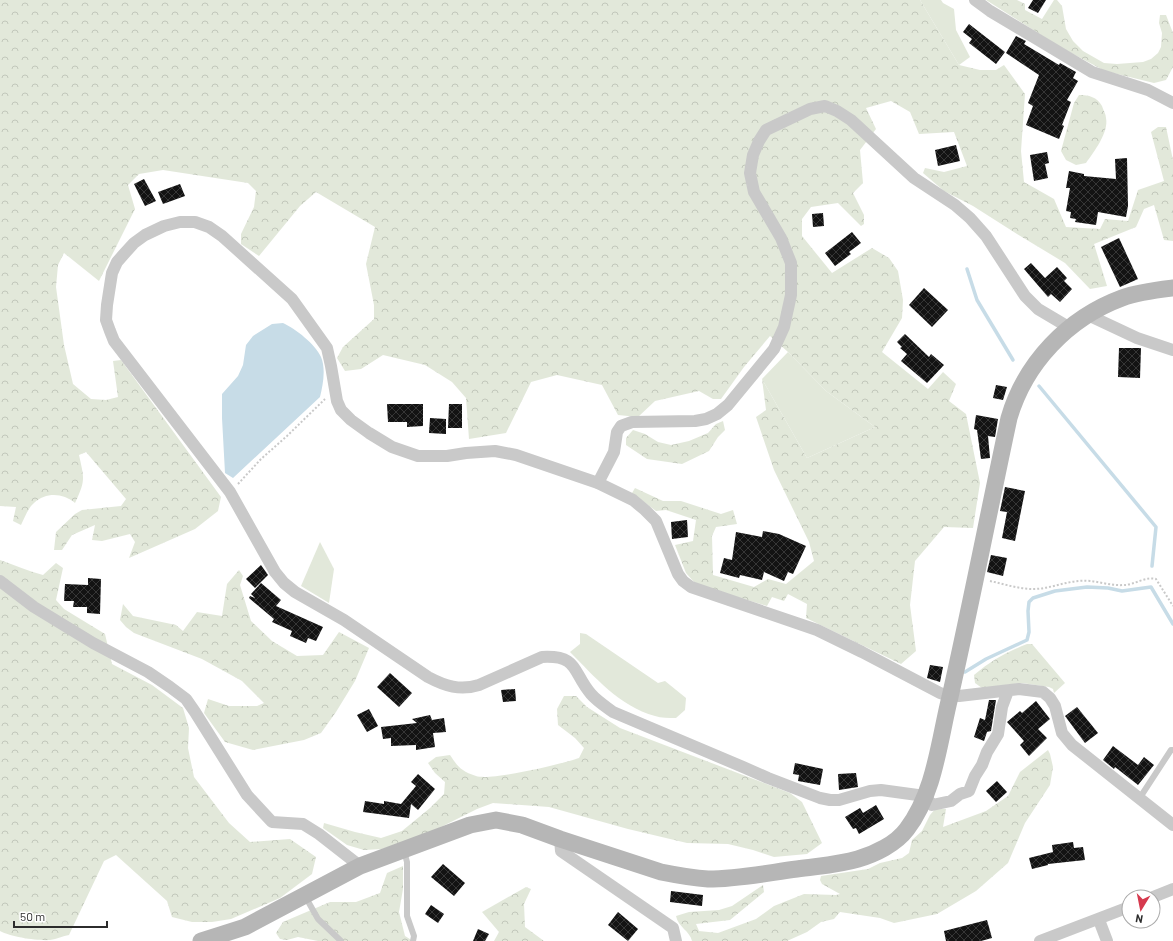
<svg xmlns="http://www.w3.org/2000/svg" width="1173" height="941" font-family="Barlow,sans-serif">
<defs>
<pattern id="forest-crowns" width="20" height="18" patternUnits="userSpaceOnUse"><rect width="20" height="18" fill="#e2e8da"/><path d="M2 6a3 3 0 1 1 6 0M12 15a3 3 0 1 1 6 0" fill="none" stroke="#c2c7bb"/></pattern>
<pattern id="building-cross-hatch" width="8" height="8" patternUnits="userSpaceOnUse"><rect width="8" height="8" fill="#131313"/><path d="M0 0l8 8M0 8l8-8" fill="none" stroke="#363636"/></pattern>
</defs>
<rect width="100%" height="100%" fill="#fff"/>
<!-- green -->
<g fill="#e2e8da">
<path d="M920,0H941L943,3L954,9L956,30L970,57L959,65Z"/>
<path d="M788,352L826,391L875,427L807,458L762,379Z"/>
<path d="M320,542L334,569L329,603L301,586Z"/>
<path d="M580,633L586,634L658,683L665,681L686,698L685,710L676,718C669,718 661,718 655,716C619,706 595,677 570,652L580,644Z"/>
</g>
<!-- forest -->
<g fill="url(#forest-crowns)">
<path d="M0,0H920L959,65L980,70H996L1004,65L1025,94L1021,151L1024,182L1054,199L1066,227L1100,229L1105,219L1128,221L1138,190L1164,181L1151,132L1158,127H1166L1173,160V241L1164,240L1154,205L1144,209L1136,227L1094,244L1107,286L1090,289L1065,263L1017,234L973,206L944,191L923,173L925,168L944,172L967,166L954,132L919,134L910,112L891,101L866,108L876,129L860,150L863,183L853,193L864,215V224L861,226L838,203L811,207L802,219V236L832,273L872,248L889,258L898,271L903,300L902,318L882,352L928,389L943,372L956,384L949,401L966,414L980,483L973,528L944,527L915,561L910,605L916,651L901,664L806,618L807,604L788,594L784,601L772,597L767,606L713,590L694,582L686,573L675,545L693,541L696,520L666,510L656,511L632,493L635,488L663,501H681L721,514L733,510L737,524L716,527L712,536L713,575L754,587L768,579L786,584L814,561L809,542L774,470L756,417L766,410L762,379L807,458L875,427L826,391L788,352L770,336L744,367L721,399H713L699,391L655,401L638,417L618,415L602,385L557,375L531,382L506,433L469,439L466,398L452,382L425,365L383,355L361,369L345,371L337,358L343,347L374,319V305L366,264L375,227L316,192L300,206L259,256L241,244V234L254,207L256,191L248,183L163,170L139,174L128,185L135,209L99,281L64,253L58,265L56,287L64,345L73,384L91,399L106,400L118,397L113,361L121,360L221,497L218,511L195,529L129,558L135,542L130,534L102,541L92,540L95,525L72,535L62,550H54L56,532L75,514L82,510L121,506L126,499L86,452L79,455C84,478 86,480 75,503C63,493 46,492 34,503C28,508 24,519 21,525L13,521L16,507L0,506Z"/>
<path d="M986,0H1017L1025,4V10L1042,19L1054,0H1057L1062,6L1066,29L1073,41L1083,51L1104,63L1117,64L1143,62L1151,59L1158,53L1161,47L1162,33L1159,23L1160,15H1166L1173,33V67L1166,80L1154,83L1105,71L1060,47Z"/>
<path d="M1079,95C1089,95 1097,97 1102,106C1103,110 1106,114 1106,118C1109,132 1094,152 1086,163L1076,165L1066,160L1061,151L1074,103Z"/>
<path d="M723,421L725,430L718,437L709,451L682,464L647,459L626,445V438L633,430L645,434L658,442L671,445L689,441L708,433L716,424Z"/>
<path d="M0,560C15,565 28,571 43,575L56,563L63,568L56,600L64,609L105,634L112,664L152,685L183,708L189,728L188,748L194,777L229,823L250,842L290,839L316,857L312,874L280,898L231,919L212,922H192L172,917L167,901L116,855L104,861L69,935C63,936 57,939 50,940C38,941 11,937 0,931Z"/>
<path d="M239,570L243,576L240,585L251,621L272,641L297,656L323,655L339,632L369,648L355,681L336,712L321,733L304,740L253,750L225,742L204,713L208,699L229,706H257L264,703L242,681L202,659L134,633L126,627L120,620L123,604L133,616L176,625L183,631L197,612L222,616L227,584Z"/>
<path d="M1027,644H1032L1065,683L1054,693L1053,689L1049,687L1022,683L982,688L975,683L974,675C992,660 1005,653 1027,644Z"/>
<path d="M564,696H576L587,707L620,728L790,793L802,802L822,843L807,854L774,857L753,850L728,844L687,843L628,829L549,807L493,803L477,809L425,835L382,849L364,850L347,845L323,828L324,823L355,832L381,838L402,831L430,808L444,794L445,782L435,773L428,763L436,757L450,755C458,767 461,771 476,776C491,781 562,764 579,758L584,748L575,738L558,725L557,709Z"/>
<path d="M1048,750L1050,754L1053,767L1050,785L1025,823L1008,863L976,891L937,914L894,923L880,918L840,912L834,919L821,922L807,932L787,941H692C690,931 678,927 676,916L689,912L719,910L732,906L763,885L764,892L730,920L696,924L699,931L718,933L756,919L774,906L804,894L836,895L840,894L822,884L820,880L821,876L868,869L880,863L902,858L909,853L912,840L922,831L930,815L936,808L946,809L943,827L986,811L1008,796L1020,772Z"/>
<path d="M403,866V889L399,912L405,936L413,941H318L298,937L287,940L280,939L276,933L283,922L330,902H356L380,893L387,873Z"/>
<path d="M526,887L531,889L524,904L525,927L544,941H494L499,932L482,912Z"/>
</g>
<!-- water -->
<path fill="#c7dce7" d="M283,323C296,329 315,344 321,357C326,369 323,385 320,397L233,478L225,473L222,418V394L238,376L243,365L246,345L253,336L272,324Z"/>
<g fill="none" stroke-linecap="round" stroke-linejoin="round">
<!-- stream -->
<g stroke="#c7dce7" stroke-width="3.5">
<path d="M967,269L977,300L1013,360"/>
<path d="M1039,386L1156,527L1152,566"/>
<path d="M965,672L986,659L1027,640L1029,632L1028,611L1029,602L1033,598L1055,591L1087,587L1108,588L1122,591L1151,587L1173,624"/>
</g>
</g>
<!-- building -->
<g fill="url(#building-cross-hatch)">
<path d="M1033,0H1046L1038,13L1028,8Z"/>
<path d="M969,24L1005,52L996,64L969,43L972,39L963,32Z"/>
<path d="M1016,36L1026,41L1024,44L1059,65L1060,63L1076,72L1073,78L1078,81L1067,100L1071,102L1062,125L1064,126L1059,139L1026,125L1033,106L1028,103L1039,75L1006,53Z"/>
<path d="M956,145L960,161L938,166L935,150Z"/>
<path d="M1047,152L1049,163L1045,164L1048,178L1034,181L1030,155Z"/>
<path d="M1127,158L1128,206L1126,217L1098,212L1096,225L1075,222L1076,219L1070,218L1071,212L1066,211L1070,188H1066L1069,171L1084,174V176L1116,179L1115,159Z"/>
<path d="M144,179L156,201L145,206L134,184Z"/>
<path d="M180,184L185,196L163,204L158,192Z"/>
<path d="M823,213L824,226L813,227L812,214Z"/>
<path d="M852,232L861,243L849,252L851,254L835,266L825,253Z"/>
<path d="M1119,238L1138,279L1120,287L1101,247Z"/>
<path d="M1031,263L1045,278L1057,267L1067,278L1064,281L1072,289L1060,302L1051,294L1048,297L1024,269Z"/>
<path d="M924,288L948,310L932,327L909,305Z"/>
<path d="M905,334L929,357L931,354L944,365L927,383L901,361L907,354L900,348L902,347L897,342Z"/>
<path d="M1119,348H1141L1140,378L1118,377Z"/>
<path d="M996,385L1007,387L1003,400L993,398Z"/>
<path d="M387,404H423V426L407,427V422H388Z"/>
<path d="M449,404H462V428H448Z"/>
<path d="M976,415L998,419L995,437L988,436L990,458L981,459L977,430L974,429Z"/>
<path d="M430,418L446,419V434L429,433Z"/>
<path d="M1005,487L1025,491L1015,541L1002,538L1007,512L1000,511Z"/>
<path d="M687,520L688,537L672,539L671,522Z"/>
<path d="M763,531L779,534L806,546L793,574L788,572L784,581L764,572L762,580L740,575L739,578L720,573L724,558L732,560L736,532L762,537Z"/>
<path d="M991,555L1007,558L1003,576L987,572Z"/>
<path d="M261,565L268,575L255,588L246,579Z"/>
<path d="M88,578L101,579L100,614L87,613V607H73L74,601H64L65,584L88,585Z"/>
<path d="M261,583L281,600L276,606L323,627L316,641L308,638L306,643L290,636L292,631L272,622L274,619L249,598L250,596L255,598L251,594Z"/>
<path d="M930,665L943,667L940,682L927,678Z"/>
<path d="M390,673L412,693L399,707L377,687Z"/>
<path d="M515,689L516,701L503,702L501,690Z"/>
<path d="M989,700H996L991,731L987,732L984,741L974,737L980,718L985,720Z"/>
<path d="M1036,701L1050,719L1038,729L1047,738L1029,756L1020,745L1024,741L1007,722L1020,711L1022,713Z"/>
<path d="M1077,707L1098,733L1085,743L1065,716Z"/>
<path d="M369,709L378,726L367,732L357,715Z"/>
<path d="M430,715L432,720L444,718L446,732L433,733L435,747L416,750V745L391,746V738L383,739L381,727L417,723L412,719Z"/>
<path d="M1113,746L1138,765L1144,757L1154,765L1138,785L1115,767L1114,769L1103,760Z"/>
<path d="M795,763L823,769L820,785L798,781L799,775L793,774Z"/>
<path d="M856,773L858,787L839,790L838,774Z"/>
<path d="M418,774L435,789L418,810L411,804L409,818L363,812L365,801L384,804V801L401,804L416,786L411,782Z"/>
<path d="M997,781L1007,792L996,802L986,791Z"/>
<path d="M876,805L884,819L859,834L856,828L853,829L845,817L860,808L863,813Z"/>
<path d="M1073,842L1074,848L1083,847L1085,860L1048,864V865L1032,869L1029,858L1053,852L1052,845Z"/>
<path d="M443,864L465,883L454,896L431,877Z"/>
<path d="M671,891L703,895L702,906L670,902Z"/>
<path d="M431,905L444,914L438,923L425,914Z"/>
<path d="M618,912L638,929L628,941L608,925Z"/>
<path d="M987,920L992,938L981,941H946L944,931Z"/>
<path d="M478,929L489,934L485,941H473Z"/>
</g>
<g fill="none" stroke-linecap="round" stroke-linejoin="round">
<!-- path -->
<g stroke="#c9c9c9" stroke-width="2" stroke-dasharray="2 2" stroke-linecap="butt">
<path d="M238,484L261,459L287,436L325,399"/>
<path d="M990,581C1004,584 1019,589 1033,589C1052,589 1069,579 1090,581C1101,582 1112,586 1124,585C1134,585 1146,576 1156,579L1173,606"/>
</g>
<!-- lane -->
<g stroke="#c9c9c9" stroke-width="6">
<path d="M1139,799L1171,750H1173"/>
<path d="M404,851L407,862V916L414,936L413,941"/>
<path d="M305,896L318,919L341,941"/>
</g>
<!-- street -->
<g stroke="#c9c9c9" stroke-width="12">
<path d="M975,0L990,11L1092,72L1148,90L1173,103"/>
<path d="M1088,315L1137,338L1173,350"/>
<path d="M598,483L614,452L617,432L621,426L632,422L695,421L706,419L717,414L728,405L774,349L784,327L791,295V263L781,238L754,192L750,173L753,155L759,141L766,130L810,109L825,106L837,111L851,120L914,178L955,205L970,218L986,236L1025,296L1038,309L1070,328"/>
<path d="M0,581L34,607L93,643L148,672L170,687L186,699L195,712L247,795L272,822L303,824L319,834L360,866"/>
<path d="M1008,691L1002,707L998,734L987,752L982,765L975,776L969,791L960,794L951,801L932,805L925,796L881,790L870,791L839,800H830L820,798L768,778L743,767L613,712C605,706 597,701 591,694C572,672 579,655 542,657L479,685C460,691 445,686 428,677L344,620L295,592L284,583L275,572L230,492L114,341L110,331L106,320L107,305L112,273L117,262L124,254L134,243L145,235L164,226L180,222H195L209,227L222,236L292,299L327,348L331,366L337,401L341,410L351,420L369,433L392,447L418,456H447L466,453L495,451L516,455L598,483L633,500L645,510L656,521L678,574L683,581L691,587L817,630L862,652L940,693L950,696H959L1019,689L1043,692L1050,698L1055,706L1062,733L1072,745L1173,825"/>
<path d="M560,839L561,851L673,928L676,941"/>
<path d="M1153,897L1173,889"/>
<path d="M1099,920L1107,941"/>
<path d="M1040,941L1129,907"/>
</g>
<!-- secondary -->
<path stroke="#b6b6b6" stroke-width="17" d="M201,941L245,927L360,866L470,825L496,820L522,825L560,839L661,872C676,875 692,878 708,879C738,879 767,873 797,869C817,866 838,865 858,859C875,854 896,844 907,829C935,792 939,741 950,697C971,604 989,511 1009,418C1025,363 1068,318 1122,298C1138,292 1156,290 1173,288"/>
</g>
<!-- north arrow -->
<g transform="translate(1141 909) rotate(190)"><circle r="19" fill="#ffffff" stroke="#ababab"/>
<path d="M0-3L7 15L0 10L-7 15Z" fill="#d63a4e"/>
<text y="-6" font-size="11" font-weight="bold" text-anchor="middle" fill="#2c2c2c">N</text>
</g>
<!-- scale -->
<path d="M14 921v6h93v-6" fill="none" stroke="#2c2c2c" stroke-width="2"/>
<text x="20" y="921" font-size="12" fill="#2c2c2c" stroke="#ffffff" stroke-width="3" paint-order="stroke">50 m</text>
</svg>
